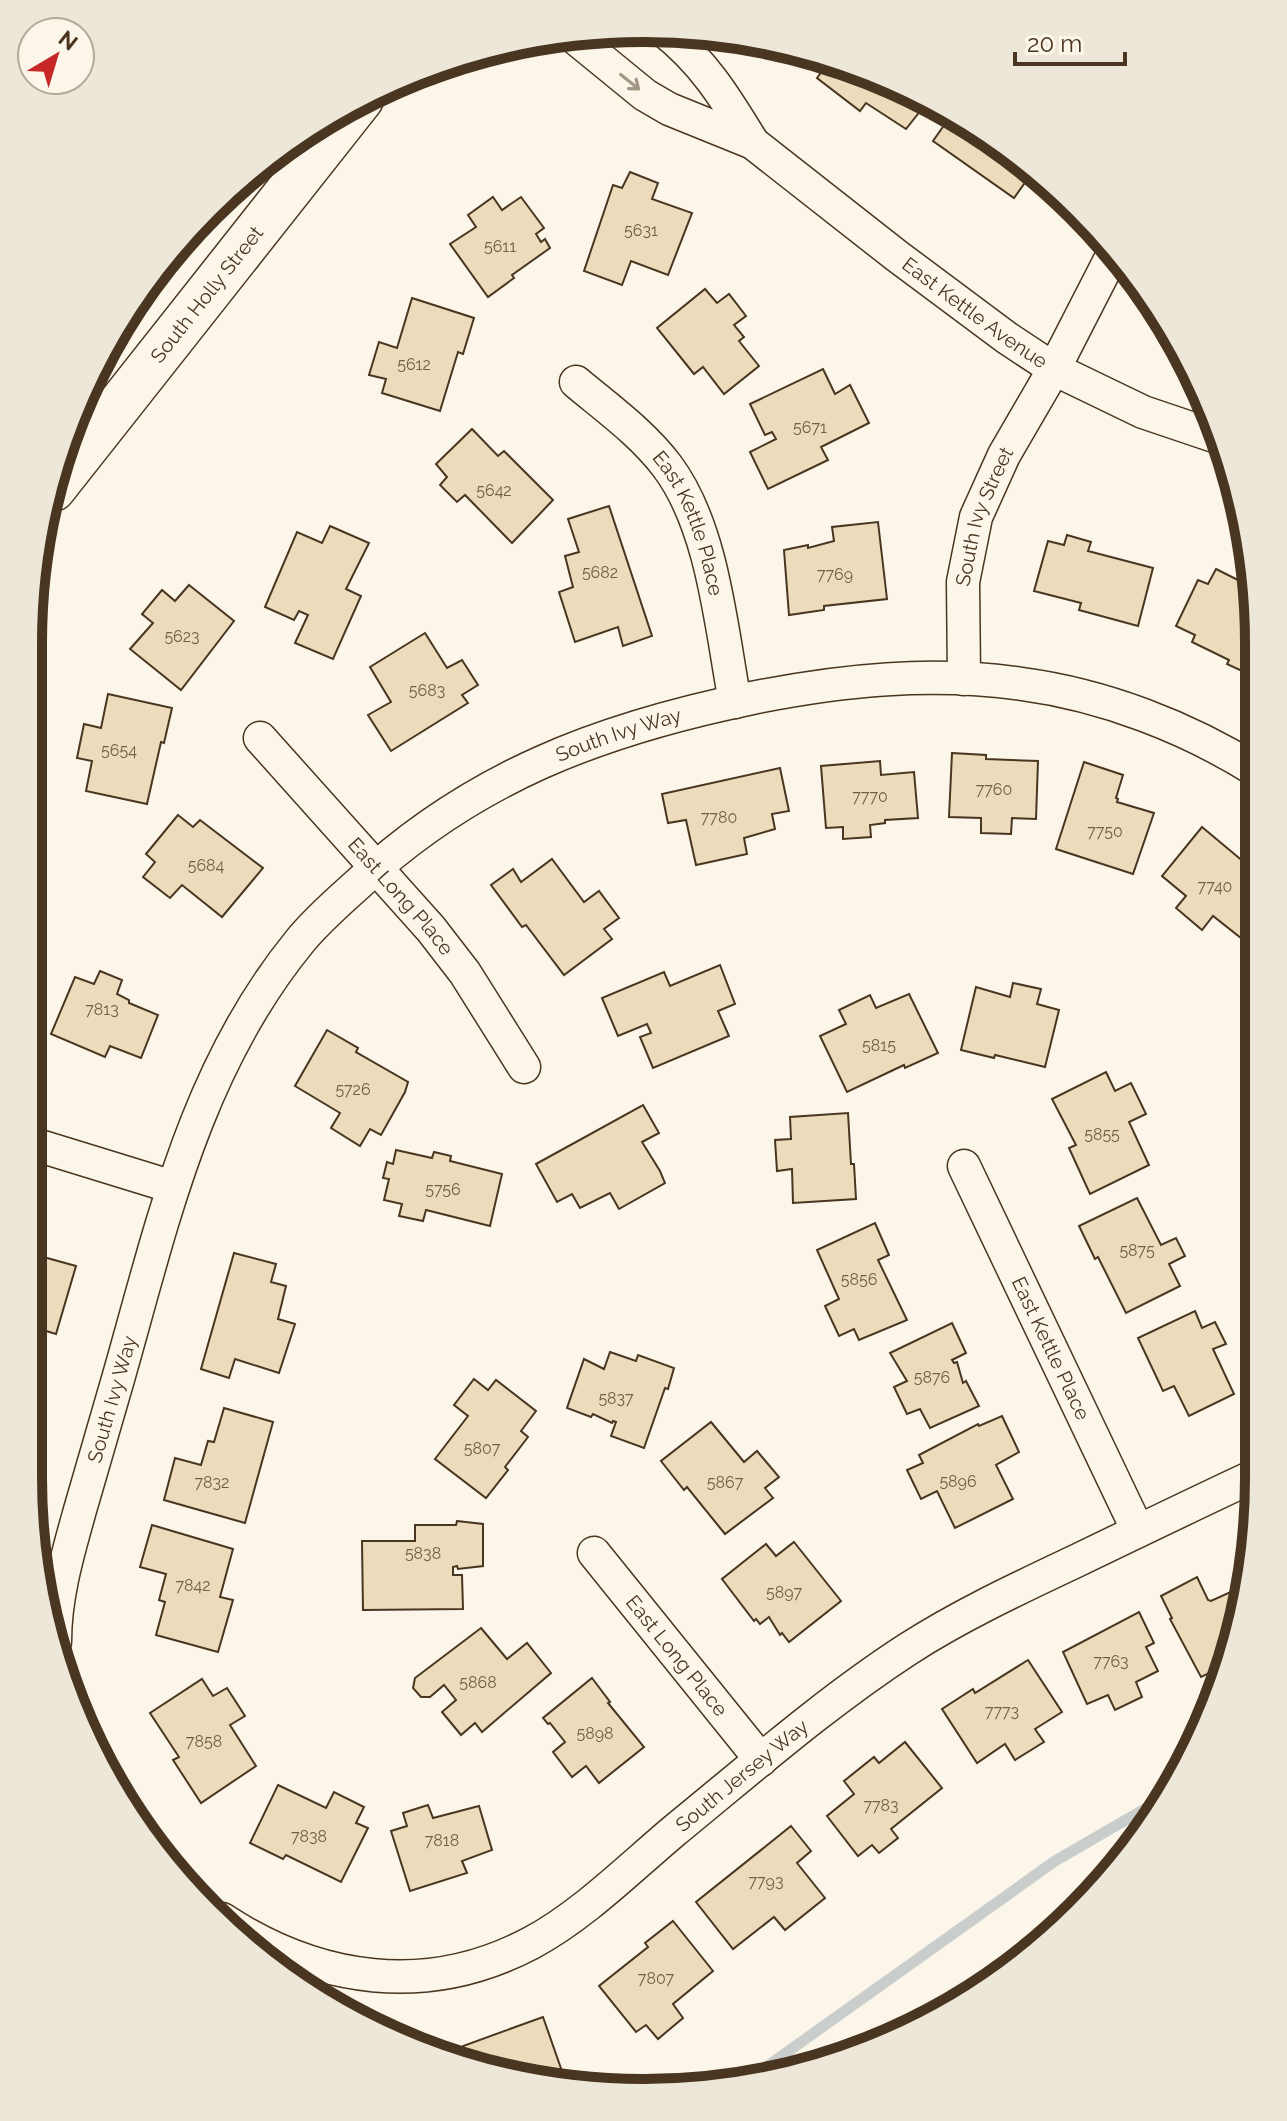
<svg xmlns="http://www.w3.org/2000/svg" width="1287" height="2121" font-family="Raleway,sans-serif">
<rect width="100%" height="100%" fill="#fbf6e9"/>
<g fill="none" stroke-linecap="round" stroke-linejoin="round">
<!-- stream -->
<path stroke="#c9cecd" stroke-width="11" d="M755,2075L1055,1861L1162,1799"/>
</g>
<!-- building -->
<g fill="#ecdcbc" stroke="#4a3520" stroke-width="2">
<path d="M831,59L915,91L929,100L906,129L866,103L860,111L817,78Z"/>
<path d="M952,114L1018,155L1040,176L1036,182L1029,177L1014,198L933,141Z"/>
<path d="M630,172L658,183L652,199L692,213L668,275L631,261L622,285L584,271L613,185L622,188Z"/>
<path d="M493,197L502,210L521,197L544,228L536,234L541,242L545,239L550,248L512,275L514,278L488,297L450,244L476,227L468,215Z"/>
<path d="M705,289L717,303L729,294L746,316L734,325L744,337L739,341L759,366L724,394L703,367L694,374L657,328Z"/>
<path d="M412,298L474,318L463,354L458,352L440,411L382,393L386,379L369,375L379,342L397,348Z"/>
<path d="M823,369L835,394L850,385L869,423L821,447L828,460L768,489L750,452L776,439L772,432L765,435L750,404Z"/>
<path d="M472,429L498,456L504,451L553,500L512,543L465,495L457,502L440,485L447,477L436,464Z"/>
<path d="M609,506L652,636L623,646L618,627L575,642L559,592L573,587L565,556L579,552L568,519Z"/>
<path d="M878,522L887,599L824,606V610L789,615L784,550L808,545V548L834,541L832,527Z"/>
<path d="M330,526L369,543L346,589L361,596L333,659L295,643L308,615L299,611L294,620L265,607L297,532L322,543Z"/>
<path d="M1067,535L1091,542L1088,551L1153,568L1138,626L1079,610L1081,603L1034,591L1048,541L1064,545Z"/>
<path d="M1216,569L1246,584L1240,599L1258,607L1257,678L1227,664L1229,660L1192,642L1195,635L1176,626L1198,580L1208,584Z"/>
<path d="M189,585L234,621L181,690L130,649L153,623L142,614L162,590L175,601Z"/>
<path d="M425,633L447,668L462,660L478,685L462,695L468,703L391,751L368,715L391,702L370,667Z"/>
<path d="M108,694L172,708L164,743L161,742L147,804L86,791L92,761L77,758L84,724L101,728Z"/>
<path d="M952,753L986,755V759L1038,761L1036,819L1012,818L1011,834L981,833V818L949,817Z"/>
<path d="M880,761L881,775L914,772L918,818L885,820V823L870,825L871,837L843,839V827L826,828L821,766Z"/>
<path d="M1084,762L1123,775L1116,798L1118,799L1117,802L1154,813L1133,874L1056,849Z"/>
<path d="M780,768L789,811L772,814L775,829L744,838L747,854L696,865L686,820L668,823L662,794Z"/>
<path d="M178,815L193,827L200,820L263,868L222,917L182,885L170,898L143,877L155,862L146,854Z"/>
<path d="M1202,827L1251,868L1253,866L1257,868L1256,919L1241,938L1213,916L1202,930L1176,908L1186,896L1162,876Z"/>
<path d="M552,859L584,902L599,891L619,918L604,929L612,939L564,975L526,925L522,927L491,885L513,869L521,882Z"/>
<path d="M720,965L735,1004L718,1011L729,1036L653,1068L640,1037L651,1033L647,1024L618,1036L602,998L664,972L670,986Z"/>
<path d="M100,971L122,980L117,994L129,1000V1003L158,1015L141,1058L110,1046L105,1057L51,1034L75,977L94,984Z"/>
<path d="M1013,983L1041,989L1037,1004L1059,1010L1045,1067L995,1055L994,1058L961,1050L976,987L1010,997Z"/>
<path d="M909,994L938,1053L905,1068L904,1065L847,1092L820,1036L846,1024L839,1010L870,995L876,1008Z"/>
<path d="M327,1030L358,1048L356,1052L408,1082L405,1092L381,1135L370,1129L360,1146L331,1128L340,1113L295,1086Z"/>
<path d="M1106,1072L1115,1091L1131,1083L1146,1114L1129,1122L1149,1165L1090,1194L1069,1148L1076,1145L1052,1099Z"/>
<path d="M643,1105L659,1133L642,1142L660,1171L665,1183L619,1209L610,1193L580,1208L572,1194L557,1202L536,1164Z"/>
<path d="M848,1113L851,1164H854L856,1199L793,1203L792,1169L777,1171L775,1140L791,1139L790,1117Z"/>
<path d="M396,1150L432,1158L434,1152L451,1156L450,1161L502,1174L490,1226L426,1210L423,1221L399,1216L402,1204L384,1200L389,1179L383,1178L387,1162L393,1164Z"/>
<path d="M1137,1198L1161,1245L1176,1238L1185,1256L1169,1264L1180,1286L1126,1313L1098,1257L1095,1259L1079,1226Z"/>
<path d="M875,1223L889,1255L878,1260L907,1320L859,1340L854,1329L839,1336L825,1306L839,1299L817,1250Z"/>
<path d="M29,1253L76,1266L56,1334L29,1326Z"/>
<path d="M234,1253L276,1264L271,1282L286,1286L278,1319L295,1324L279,1373L235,1359L229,1378L201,1369Z"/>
<path d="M1195,1311L1202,1328L1215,1322L1226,1344L1213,1349L1234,1394L1189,1416L1174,1386L1163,1391L1138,1338Z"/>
<path d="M952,1323L966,1353L952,1360L954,1363L957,1362L963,1383L966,1381L979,1406L930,1428L920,1409L907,1414L894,1387L907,1381L890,1353Z"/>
<path d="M610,1352L636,1361L638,1355L674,1368L668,1389L665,1388L644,1448L611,1436L616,1422L613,1421L612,1423L593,1414L591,1417L567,1408L584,1359L604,1369Z"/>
<path d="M474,1379L488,1390L496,1380L536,1411L521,1431L528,1437L505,1467L508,1470L486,1498L435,1459L468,1416L454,1405Z"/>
<path d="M224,1408L273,1422L245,1523L164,1500L175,1458L201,1465L208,1441L214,1442Z"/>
<path d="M1002,1416L1019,1452L996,1465L1013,1499L955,1528L937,1491L921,1499L907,1470L923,1463L919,1455L978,1424L979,1426Z"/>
<path d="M711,1422L744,1462L757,1451L779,1477L765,1488L773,1498L725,1534L687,1487L684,1490L661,1461Z"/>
<path d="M457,1521L483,1524V1566L458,1569L457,1566L453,1567V1575H462L463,1609L363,1610L362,1541H415V1525H456Z"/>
<path d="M152,1525L233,1549L220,1597L233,1600L218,1652L156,1635L165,1602L159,1600L166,1574L140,1567Z"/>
<path d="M794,1542L841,1601L789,1642L782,1633L780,1635L769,1617L760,1624L756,1619L754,1621L722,1579L766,1544L776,1556Z"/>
<path d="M1197,1577L1208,1600L1211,1601L1246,1585L1217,1690L1209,1673L1201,1677L1170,1619L1172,1618L1161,1596Z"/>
<path d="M1139,1612L1154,1643L1146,1647L1158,1671L1136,1682L1142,1697L1115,1710L1108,1695L1087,1704L1063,1652Z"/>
<path d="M481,1628L507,1659L527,1643L551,1673L482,1732L475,1723L461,1735L442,1712L456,1700L444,1685L430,1697H421L413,1688L415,1678Z"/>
<path d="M1028,1660L1062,1712L1035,1729L1044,1742L1015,1760L1005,1744L977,1763L942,1709L973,1689L975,1693Z"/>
<path d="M592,1678L610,1702L608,1703L644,1747L599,1783L586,1766L572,1777L553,1752L565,1742L550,1723L548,1724L543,1718Z"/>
<path d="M202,1679L213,1696L227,1688L245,1716L230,1725L256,1766L201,1803L173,1760L179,1757L150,1713Z"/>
<path d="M905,1742L942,1788L891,1829L898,1838L879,1853L872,1845L858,1856L827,1816L854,1794L844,1781L874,1757L879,1763Z"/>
<path d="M278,1785L326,1808L334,1792L364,1807L356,1823L368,1828L341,1882L286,1855L283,1859L250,1843Z"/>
<path d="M428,1805L433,1818L479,1806L492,1850L462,1861L467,1873L410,1891L391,1831L407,1826L403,1813Z"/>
<path d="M791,1826L811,1851L797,1863L825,1898L785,1930L774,1917L733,1949L696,1902Z"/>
<path d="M673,1921L713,1971L673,2004L683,2018L658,2039L646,2025L636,2032L599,1986L648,1947L645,1943Z"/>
<path d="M1006,1963L1011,1970L959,1998L958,1996Z"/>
<path d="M543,2017L564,2077L560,2079L470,2064L463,2046Z"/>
</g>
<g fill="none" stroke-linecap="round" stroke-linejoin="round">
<defs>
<g id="street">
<path d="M663,30C705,63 726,99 753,143"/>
<path id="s1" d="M569,33L645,95L669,109L753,143L897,256L1007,338L1054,369L1143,412L1223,439"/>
<path id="s2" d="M576,382C607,408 642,433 667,466C713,527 721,627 735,702"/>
<path id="s3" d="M964,679L963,582L976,517L1004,455L1054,369L1115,250"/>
<path id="s4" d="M260,738L431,929L465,973L524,1067"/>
<path d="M30,1143L173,1187"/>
<path id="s5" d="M964,1166L1138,1531"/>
<path id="s6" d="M594,1553L761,1760"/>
<path id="s7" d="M55,1642C55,1596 68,1553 80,1510C93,1466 105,1423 118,1379C162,1225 195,1069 300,941C317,920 338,902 358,884C472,777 601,729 752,698C842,680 931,671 1022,684C1104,695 1187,727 1257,771"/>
<path id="s8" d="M222,1919C318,1982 427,1998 531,1943C582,1916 630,1868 674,1831C750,1769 825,1703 908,1649C961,1615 1017,1589 1074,1562C1134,1533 1194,1504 1254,1476"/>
</g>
<g id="secondary">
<path id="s9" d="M53,489L361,99"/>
</g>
</defs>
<!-- street casing -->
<use href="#street" stroke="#4a3520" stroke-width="35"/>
<!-- secondary casing -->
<use href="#secondary" stroke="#4a3520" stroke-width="47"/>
<!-- street -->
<use href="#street" stroke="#fbf6e9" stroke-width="32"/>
<!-- secondary -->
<use href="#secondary" stroke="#fbf6e9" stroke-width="44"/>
</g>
<!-- one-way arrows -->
<defs><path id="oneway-shaft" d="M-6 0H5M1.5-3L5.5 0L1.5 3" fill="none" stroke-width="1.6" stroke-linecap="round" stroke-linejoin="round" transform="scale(2)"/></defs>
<use stroke="#a29684" href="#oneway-shaft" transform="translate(630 82) rotate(39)"/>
<g text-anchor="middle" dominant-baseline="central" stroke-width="6" stroke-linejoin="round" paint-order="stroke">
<!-- number labels -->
<g font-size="16" fill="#725f47">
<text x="641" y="230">5631</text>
<text x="500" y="246">5611</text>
<text x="414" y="364">5612</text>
<text x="810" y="427">5671</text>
<text x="494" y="490">5642</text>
<text x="600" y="572">5682</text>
<text x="835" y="574">7769</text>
<text x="182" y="636">5623</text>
<text x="427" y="690">5683</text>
<text x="119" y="750">5654</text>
<text x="994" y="789">7760</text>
<text x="870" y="796">7770</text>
<text x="719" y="817">7780</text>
<text x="1105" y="831">7750</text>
<text x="206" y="865">5684</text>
<text x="1215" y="886">7740</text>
<text x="102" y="1009">7813</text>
<text x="879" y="1045">5815</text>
<text x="353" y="1089">5726</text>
<text x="1102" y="1134">5855</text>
<text x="443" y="1189">5756</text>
<text x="1137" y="1250">5875</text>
<text x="859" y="1279">5856</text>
<text x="932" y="1377">5876</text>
<text x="616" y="1398">5837</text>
<text x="482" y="1448">5807</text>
<text x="958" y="1481">5896</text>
<text x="212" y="1482">7832</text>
<text x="725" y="1482">5867</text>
<text x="423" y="1553">5838</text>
<text x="193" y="1585">7842</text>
<text x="784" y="1592">5897</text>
<text x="1111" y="1661">7763</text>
<text x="478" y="1682">5868</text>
<text x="1002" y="1711">7773</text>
<text x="595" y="1733">5898</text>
<text x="204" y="1741">7858</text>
<text x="881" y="1805">7783</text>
<text x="309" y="1836">7838</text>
<text x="442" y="1840">7818</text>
<text x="766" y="1881">7793</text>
<text x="656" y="1978">7807</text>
</g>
<!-- street labels -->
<g font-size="20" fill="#4a3520" stroke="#fbf6e9">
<text stroke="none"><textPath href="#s9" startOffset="248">South Holly Street</textPath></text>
<text stroke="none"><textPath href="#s1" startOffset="496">East Kettle Avenue</textPath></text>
<text stroke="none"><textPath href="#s3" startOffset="166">South Ivy Street</textPath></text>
<text stroke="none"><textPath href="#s2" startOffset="186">East Kettle Place</textPath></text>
<text stroke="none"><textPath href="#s7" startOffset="1134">South Ivy Way</textPath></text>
<text stroke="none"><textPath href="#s4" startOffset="212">East Long Place</textPath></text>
<text stroke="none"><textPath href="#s5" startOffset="202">East Kettle Place</textPath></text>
<text stroke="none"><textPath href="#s7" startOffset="250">South Ivy Way</textPath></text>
<text stroke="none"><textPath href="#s6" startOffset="132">East Long Place</textPath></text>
<text stroke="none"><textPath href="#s8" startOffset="596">South Jersey Way</textPath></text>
</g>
</g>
<!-- crop -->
<path d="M0 0H1287V2121H0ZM643 42H644A601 601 0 0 1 1245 643V1478A601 601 0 0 1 644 2079H643A601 601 0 0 1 42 1478V643A601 601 0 0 1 643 42Z" fill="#ede7d9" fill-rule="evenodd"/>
<path fill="none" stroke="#4a3520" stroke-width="10" d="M643 42H644A601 601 0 0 1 1245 643V1478A601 601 0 0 1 644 2079H643A601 601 0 0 1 42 1478V643A601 601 0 0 1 643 42Z"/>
<!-- north arrow -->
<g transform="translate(56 56) rotate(38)"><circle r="38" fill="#fbf6e9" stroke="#b4a999" stroke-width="2"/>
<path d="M0-6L14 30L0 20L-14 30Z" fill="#c62828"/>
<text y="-12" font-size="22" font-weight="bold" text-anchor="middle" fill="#4a3520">N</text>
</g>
<!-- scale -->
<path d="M1015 52v12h110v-12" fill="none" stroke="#4a3520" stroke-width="4"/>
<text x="1027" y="52" font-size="24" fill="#4a3520" stroke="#fbf6e9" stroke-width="6" paint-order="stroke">20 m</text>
</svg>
